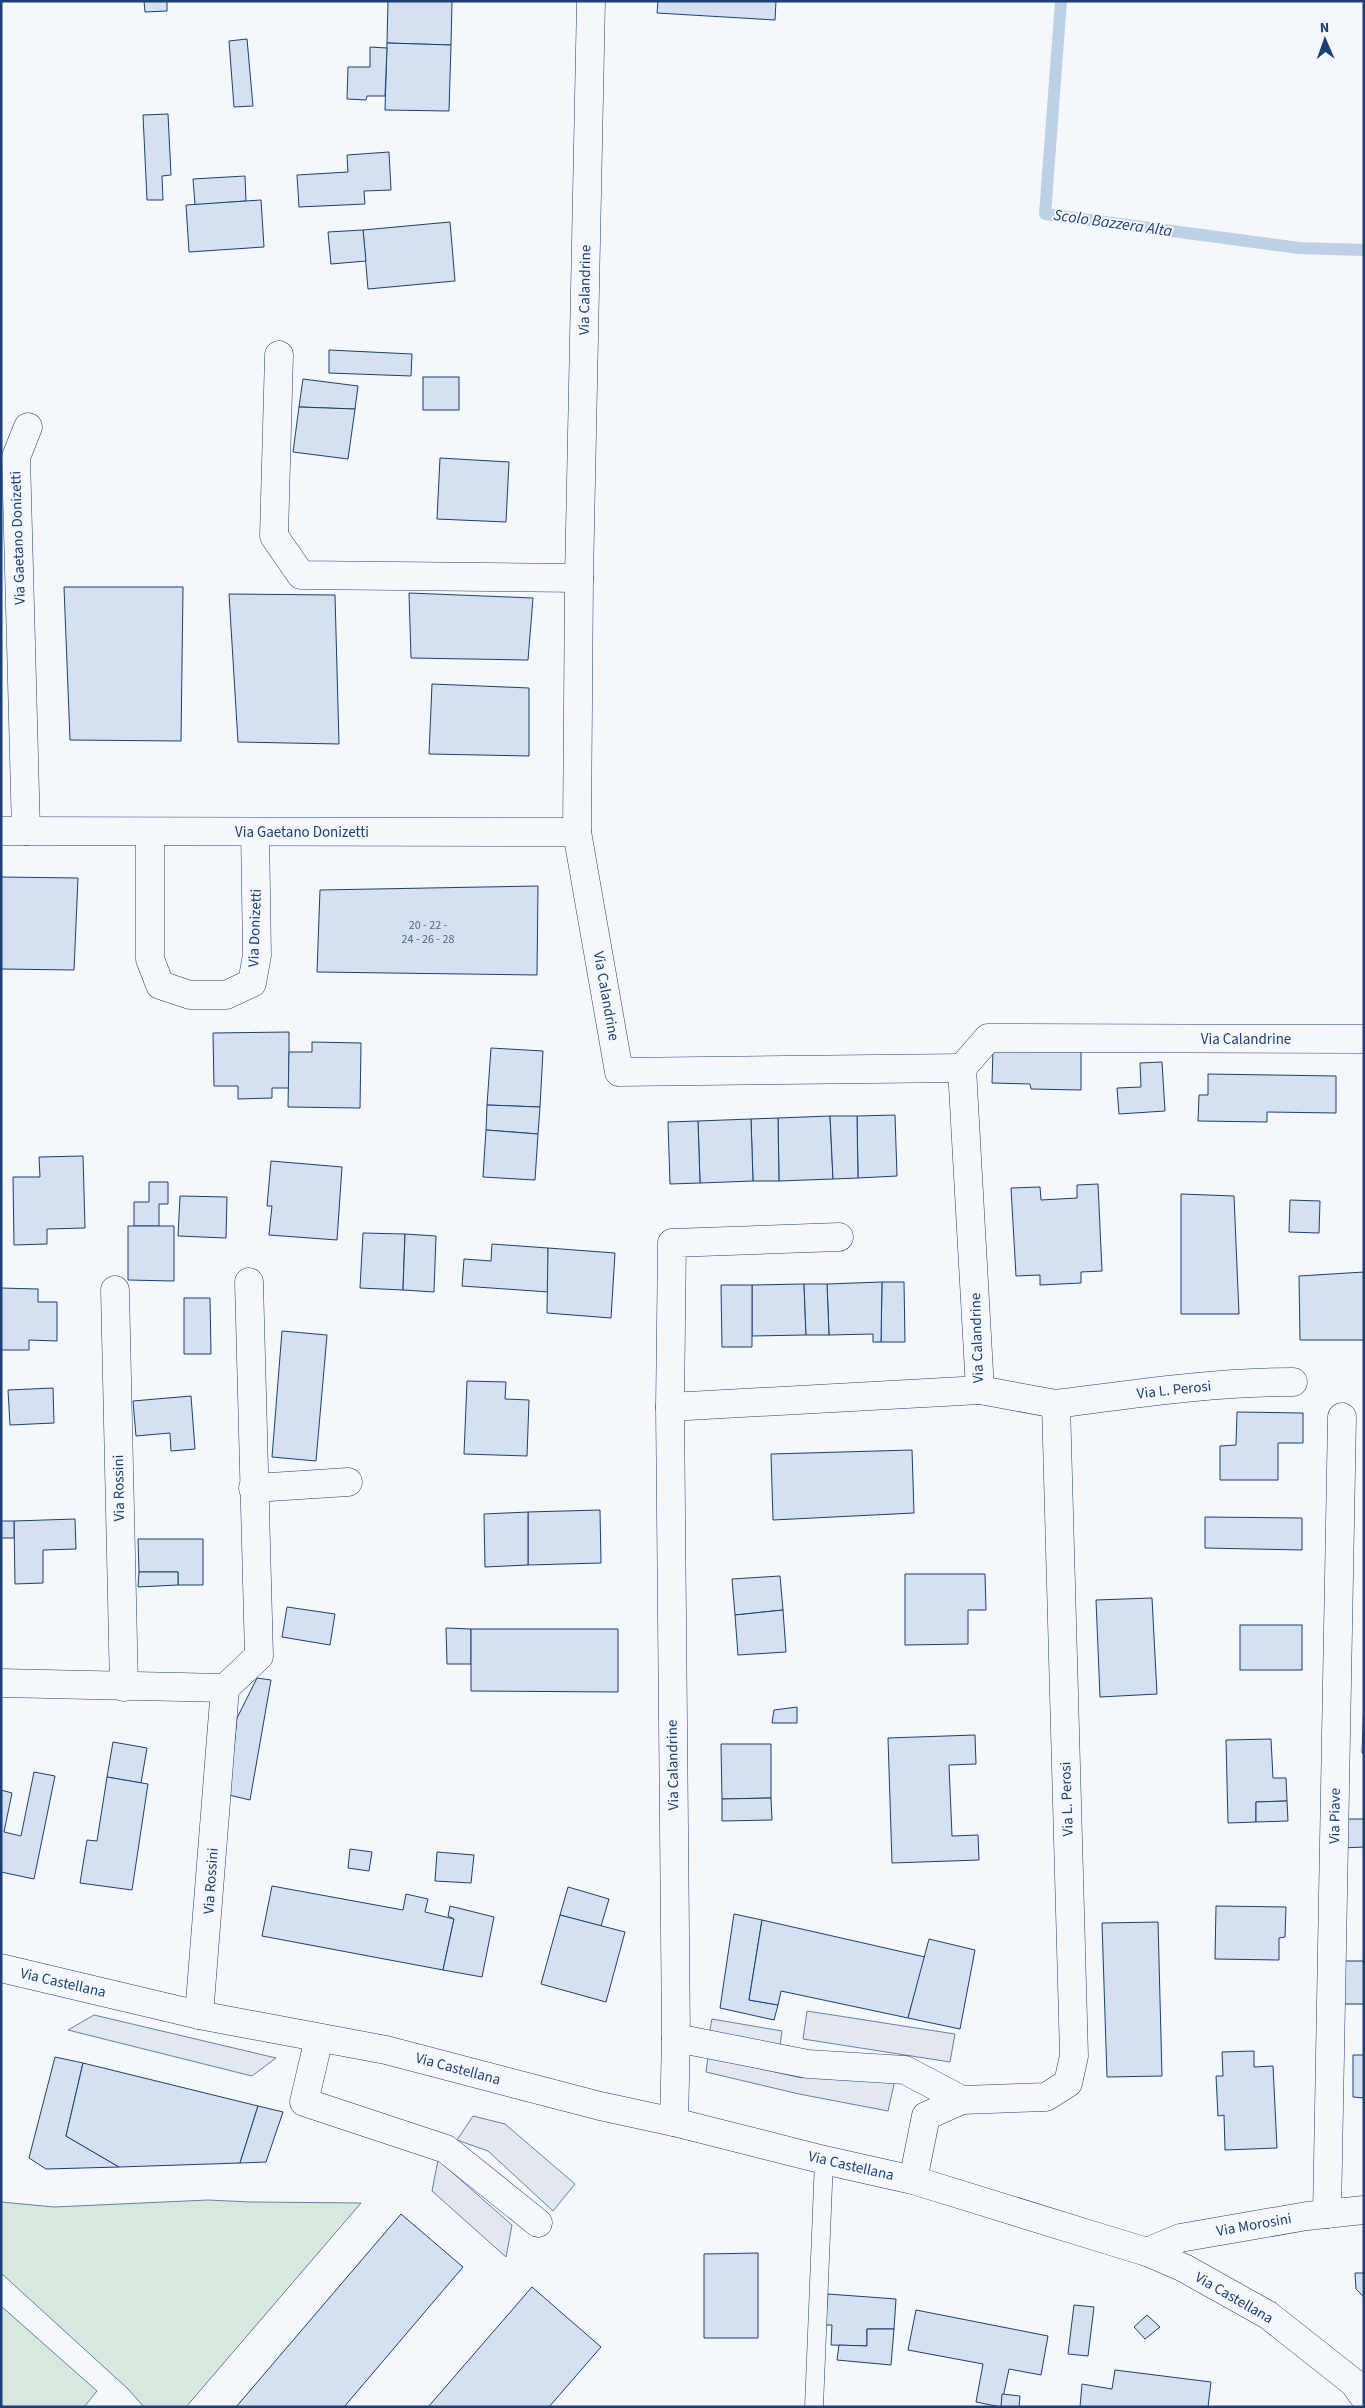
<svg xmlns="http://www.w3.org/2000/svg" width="1365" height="2408" font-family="'Source Sans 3',sans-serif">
<rect width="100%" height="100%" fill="#f4f7fb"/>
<!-- green -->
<g fill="#d7e8df" stroke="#687fa3">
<path d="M208,2200L250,2202L361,2203L186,2407H144L128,2389L1,2273V2202L54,2207Z"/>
<path d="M1,2306L97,2391L84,2407H1Z"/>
</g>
<!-- parking -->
<g fill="#e3e8f0" stroke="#687fa3">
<path d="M807,2011L955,2034L950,2062L803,2039Z"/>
<path d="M94,2015L276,2058L252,2076L68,2030Z"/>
<path d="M712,2019L782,2031L780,2046L709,2035Z"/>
<path d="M708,2057L802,2078L808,2064L895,2080L888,2111L799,2094L706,2072Z"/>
<path d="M473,2116L505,2124L575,2184L553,2211L488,2151L457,2140Z"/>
<path d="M438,2160L512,2225L506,2257L432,2191Z"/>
</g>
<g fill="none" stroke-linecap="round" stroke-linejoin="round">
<!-- stream -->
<path stroke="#bed0e5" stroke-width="12" d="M1061,1L1045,214L1299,248L1364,250"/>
</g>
<!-- building -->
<g fill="#d5e0f0" stroke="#1d3f73">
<path d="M144,1H167V11L145,12Z"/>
<path d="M388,1H452L451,45L387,43Z"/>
<path d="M658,1H776L775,20L657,13Z"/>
<path d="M247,39L253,106L234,107L229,41Z"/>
<path d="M387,43L451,45L449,111L385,110Z"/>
<path d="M370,47L387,48L385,96H367L366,100L347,99L348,67H370Z"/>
<path d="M168,114L171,175L162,176L163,200H147L143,115Z"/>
<path d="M389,152L391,190L364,191L365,204L299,207L297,175L348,172L347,155Z"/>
<path d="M245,176L246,201L195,205L193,179Z"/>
<path d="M261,200L264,247L189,252L186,205Z"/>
<path d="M450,222L455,281L368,289L363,230Z"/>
<path d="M363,230L366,261L331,264L328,232Z"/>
<path d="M329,350L412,354L411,376L329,373Z"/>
<rect x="423" y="377" width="36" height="33"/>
<path d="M303,379L358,386L355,409L299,407Z"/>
<path d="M299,407L355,409L348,459L293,452Z"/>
<path d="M440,458L509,462L506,522L437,519Z"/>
<path d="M64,587H183L181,741L70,740Z"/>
<path d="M409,593L533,598L528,660L411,658Z"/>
<path d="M229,594L335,595L339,744L238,742Z"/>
<path d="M432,684L529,688V756L429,754Z"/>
<path d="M1,877L78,878L74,970L1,969Z"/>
<path d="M538,886L537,975L317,972L320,890Z"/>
<path d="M289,1032V1088H272V1098L238,1099V1086H214L213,1033Z"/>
<path d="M312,1042L361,1043L360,1108L288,1107L289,1052H312Z"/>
<path d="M491,1048L543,1051L540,1107L487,1105Z"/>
<path d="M993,1049L1081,1050V1090L1031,1089L1030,1084L992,1083Z"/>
<path d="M1162,1062L1165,1111L1119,1114L1117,1088L1141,1087L1140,1063Z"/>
<path d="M1208,1074L1336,1076V1113L1267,1112V1122L1198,1121L1199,1095H1208Z"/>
<path d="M487,1105L540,1107L538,1134L486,1130Z"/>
<path d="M895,1115L897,1176L858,1178L857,1116Z"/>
<path d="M830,1116L833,1179L779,1181L778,1118Z"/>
<path d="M830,1116H857L858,1178L833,1179Z"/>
<path d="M778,1118L779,1181H753L751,1119Z"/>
<path d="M751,1119L753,1181L700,1183L698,1121Z"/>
<path d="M698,1121L700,1183L670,1184L668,1122Z"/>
<path d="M486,1130L538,1134L535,1180L483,1177Z"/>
<path d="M83,1156L85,1228L47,1229V1244L14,1245L13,1177H40L39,1157Z"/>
<path d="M271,1161L342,1167L337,1240L269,1235L272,1206H267Z"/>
<path d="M149,1182H168V1204H159V1226H134V1202H149Z"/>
<path d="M1098,1184L1102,1271L1081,1272V1283L1040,1285V1275L1016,1276L1011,1188L1040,1187L1041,1200L1077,1198V1185Z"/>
<path d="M1181,1194L1234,1196L1239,1314H1181Z"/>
<path d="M180,1196L227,1197L226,1238L178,1236Z"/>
<path d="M1290,1200L1320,1201L1319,1233L1289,1232Z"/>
<path d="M128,1226H174V1281L128,1280Z"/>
<path d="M363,1233L405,1234L403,1290L360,1288Z"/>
<path d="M405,1234L436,1236L434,1292L403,1290Z"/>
<path d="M492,1244L548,1248L549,1292L462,1286L464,1259L491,1261Z"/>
<path d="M548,1248L615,1253L611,1318L547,1313Z"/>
<path d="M1364,1272V1340H1300L1299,1276Z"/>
<path d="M882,1282H904L905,1342H881Z"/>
<path d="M882,1282L881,1342H873V1334L829,1335L827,1284Z"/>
<path d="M804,1284L806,1335L752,1336V1285Z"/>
<path d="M804,1284H827L829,1335H806Z"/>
<path d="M721,1285H752V1347H722Z"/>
<path d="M1,1288L38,1289V1302H57V1341L29,1340V1350H1Z"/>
<path d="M184,1298H210L211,1354H184Z"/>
<path d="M282,1331L327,1335L316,1461L272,1457Z"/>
<path d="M467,1381L506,1382L505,1399L529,1400L527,1456L464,1454Z"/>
<path d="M53,1388L54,1423L10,1425L8,1390Z"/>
<path d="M191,1396L195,1449L171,1451L170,1433L136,1436L133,1401Z"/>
<path d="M1237,1412L1303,1413V1443H1278V1480H1220V1446L1236,1445Z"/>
<path d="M912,1450L914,1513L773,1520L771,1454Z"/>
<path d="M600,1510L601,1563L528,1565V1512Z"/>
<path d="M528,1512V1565L485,1567L484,1514Z"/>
<path d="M1205,1517L1302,1518V1550L1205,1548Z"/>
<path d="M75,1519L76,1549L43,1550V1583L15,1584L14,1521Z"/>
<rect x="1" y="1521" width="13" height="17"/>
<path d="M138,1539H203V1585H178V1572H139Z"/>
<path d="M139,1572H178V1585L138,1587Z"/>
<path d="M905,1574H985L986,1610H968V1644L905,1645Z"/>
<path d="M780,1576L783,1610L735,1615L732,1579Z"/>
<path d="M1152,1598L1157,1694L1100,1697L1096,1600Z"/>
<path d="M287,1607L335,1614L330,1645L282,1637Z"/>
<path d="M783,1610L786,1652L738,1655L735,1615Z"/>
<rect x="1240" y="1625" width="62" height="45"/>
<path d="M446,1628L471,1629V1664H447Z"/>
<path d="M471,1629H618V1692L471,1691Z"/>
<path d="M257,1678L271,1680L250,1800L229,1795L237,1718Z"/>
<path d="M1364,1699V1754L1362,1753Z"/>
<path d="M797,1707V1723H772L774,1710Z"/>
<path d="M975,1735L976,1764L949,1765L952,1836L978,1835L979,1860L892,1863L888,1738Z"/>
<path d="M1271,1739L1273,1778H1286L1287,1801L1256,1802V1822L1228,1823L1226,1740Z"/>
<path d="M113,1742L147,1748L141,1783L107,1777Z"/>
<path d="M721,1744H771V1798L722,1799Z"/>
<path d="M34,1772L55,1776L34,1879L1,1872V1790L12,1793L4,1832L21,1836Z"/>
<path d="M107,1777L148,1784L132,1890L80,1883L87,1840L97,1841Z"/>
<path d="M771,1798L772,1820L722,1821V1799Z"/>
<path d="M1287,1801L1288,1821L1256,1822V1802Z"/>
<path d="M1340,1819H1364V1847L1341,1848Z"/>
<path d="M350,1849L372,1852L369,1871L348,1868Z"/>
<path d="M437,1852L474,1855L471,1883L435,1881Z"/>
<path d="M272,1886L403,1910L406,1894L428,1899L425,1912L454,1919L443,1970L262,1936Z"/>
<path d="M568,1887L609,1899L601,1926L560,1915Z"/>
<path d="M450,1906L494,1917L482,1977L443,1970L454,1919L448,1916Z"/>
<path d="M1216,1906L1286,1907L1285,1937L1279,1938V1960L1215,1959Z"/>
<path d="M734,1914L762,1920L749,2000L778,2005L774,2020L720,2008Z"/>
<path d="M560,1915L625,1932L606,2002L541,1984Z"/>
<path d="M762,1920L925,1957L908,2018L781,1991L778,2005L749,2000Z"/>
<path d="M1158,1922L1162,2076L1107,2077L1102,1923Z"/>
<path d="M929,1939L975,1950L960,2029L908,2018Z"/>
<rect x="1337" y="1961" width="27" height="43"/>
<path d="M1254,2051V2067L1273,2066L1277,2148L1225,2150L1224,2115L1218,2116L1216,2076H1223L1222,2052Z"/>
<path d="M1353,2055H1364V2098L1353,2097Z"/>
<path d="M55,2057L83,2063L66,2136L119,2167L46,2169L29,2158Z"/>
<path d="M83,2063L258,2106L240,2163L119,2167L66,2136Z"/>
<path d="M258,2106L283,2112L266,2162L240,2163Z"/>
<path d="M401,2214L463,2267L344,2407H236Z"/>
<path d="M758,2253V2338H704V2254Z"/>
<path d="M1355,2273H1364V2297L1356,2289Z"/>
<path d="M532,2287L601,2347L549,2407H428Z"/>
<path d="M828,2294L896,2299L894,2329H867V2346L831,2345L832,2325H825Z"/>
<path d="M1074,2305L1094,2307L1088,2356L1068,2354Z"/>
<path d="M916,2310L1048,2336L1041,2375L1009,2369L1001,2407L976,2402L983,2364L908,2350Z"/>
<path d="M1147,2315L1160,2327L1145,2339L1134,2327Z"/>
<path d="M867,2329H894L891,2365L837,2360L839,2345L867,2346Z"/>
<path d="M1115,2370L1211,2382L1208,2407H1080L1082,2384L1112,2389Z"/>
<path d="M1002,2394L1020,2396L1019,2407H1001Z"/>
</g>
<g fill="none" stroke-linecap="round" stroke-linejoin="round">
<defs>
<path id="service" d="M814,2407L824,2160"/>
<g id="minor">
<path d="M591,1L579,578L577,832L619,1072L962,1068L980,1390L670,1407L676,2038L674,2122"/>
<path d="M279,355L274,536L301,575L579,578"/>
<path d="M1,831L577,832"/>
<path d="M26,831L16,457L28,427"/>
<path d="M150,833V959L160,985L190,995H226L252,983L257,955L255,832"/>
<path d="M962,1068L988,1038L1364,1039"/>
<path d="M115,1290L124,1687"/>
<path d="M1056,1404C1134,1394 1213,1382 1293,1382"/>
<path d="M670,1407L672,1243L839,1237"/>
<path d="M253,1488L348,1482"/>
<path d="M1,1683L225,1688L199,2015"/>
<path d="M225,1688L259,1656L249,1282"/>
<path d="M319,2038L304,2102L446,2149L538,2223"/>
<path d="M676,2038L808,2064L905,2070L962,2100L926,2116L913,2180"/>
<path d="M962,2100L1046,2097L1068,2083L1074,2056L1056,1404L980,1390"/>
<path d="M1327,2214L1342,1417"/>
</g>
<g id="tertiary">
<path d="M1,1968L199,2015L386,2050L600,2106L674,2122L824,2160L913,2180L1101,2238L1147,2252L1184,2268L1268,2315L1354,2383L1364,2397"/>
<path d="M1147,2252L1180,2238L1307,2216L1364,2210"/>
</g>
</defs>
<!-- service casing -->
<use href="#service" stroke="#1d3f73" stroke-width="19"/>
<!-- minor casing -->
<use href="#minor" stroke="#1d3f73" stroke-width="29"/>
<!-- tertiary casing -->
<use href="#tertiary" stroke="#1d3f73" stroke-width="29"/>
<!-- service -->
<use href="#service" stroke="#f4f7fb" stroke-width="18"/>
<!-- minor -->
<use href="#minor" stroke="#f4f7fb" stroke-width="28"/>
<!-- tertiary -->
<use href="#tertiary" stroke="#f4f7fb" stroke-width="28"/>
</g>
<g text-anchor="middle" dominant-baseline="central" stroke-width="4" stroke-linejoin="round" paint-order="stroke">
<!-- number labels -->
<g font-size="12" fill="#4b6792">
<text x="428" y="925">20 - 22 -<tspan x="428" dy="14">24 - 26 - 28</tspan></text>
</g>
<!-- street labels -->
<g font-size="15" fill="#1d3f73" stroke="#f4f7fb">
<text transform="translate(585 290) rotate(-89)">Via Calandrine</text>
<text transform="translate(18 538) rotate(-92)">Via Gaetano Donizetti</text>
<text x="302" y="832">Via Gaetano Donizetti</text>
<text transform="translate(255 928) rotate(-88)">Via Donizetti</text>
<text transform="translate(606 996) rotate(80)">Via Calandrine</text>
<text x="1246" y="1039">Via Calandrine</text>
<text transform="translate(977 1338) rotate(-92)">Via Calandrine</text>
<text transform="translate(1174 1390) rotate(-6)">Via L. Perosi</text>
<text transform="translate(119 1488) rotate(-91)">Via Rossini</text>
<text transform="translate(673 1765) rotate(-91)">Via Calandrine</text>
<text transform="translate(1067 1799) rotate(-92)">Via L. Perosi</text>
<text transform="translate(1335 1816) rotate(-89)">Via Piave</text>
<text transform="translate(211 1881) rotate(-86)">Via Rossini</text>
<text transform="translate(63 1983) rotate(13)">Via Castellana</text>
<text transform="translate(458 2069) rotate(15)">Via Castellana</text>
<text transform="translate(851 2166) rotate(13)">Via Castellana</text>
<text transform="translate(1254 2225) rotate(-10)">Via Morosini</text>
<text transform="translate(1234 2298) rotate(30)">Via Castellana</text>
</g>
<!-- water labels -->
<g font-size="16" font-style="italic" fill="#1d3f73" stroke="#f4f7fb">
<text transform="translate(1113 223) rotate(8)">Scolo Bazzera Alta</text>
</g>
</g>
<!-- border -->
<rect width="1365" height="2408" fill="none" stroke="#1d3f73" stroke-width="5"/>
<!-- north arrow -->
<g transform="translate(1325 40) rotate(358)" stroke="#f4f7fb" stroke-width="4" paint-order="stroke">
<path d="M0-4L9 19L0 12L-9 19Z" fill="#1d3f73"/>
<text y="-8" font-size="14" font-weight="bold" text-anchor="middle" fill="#1d3f73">N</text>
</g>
</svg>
